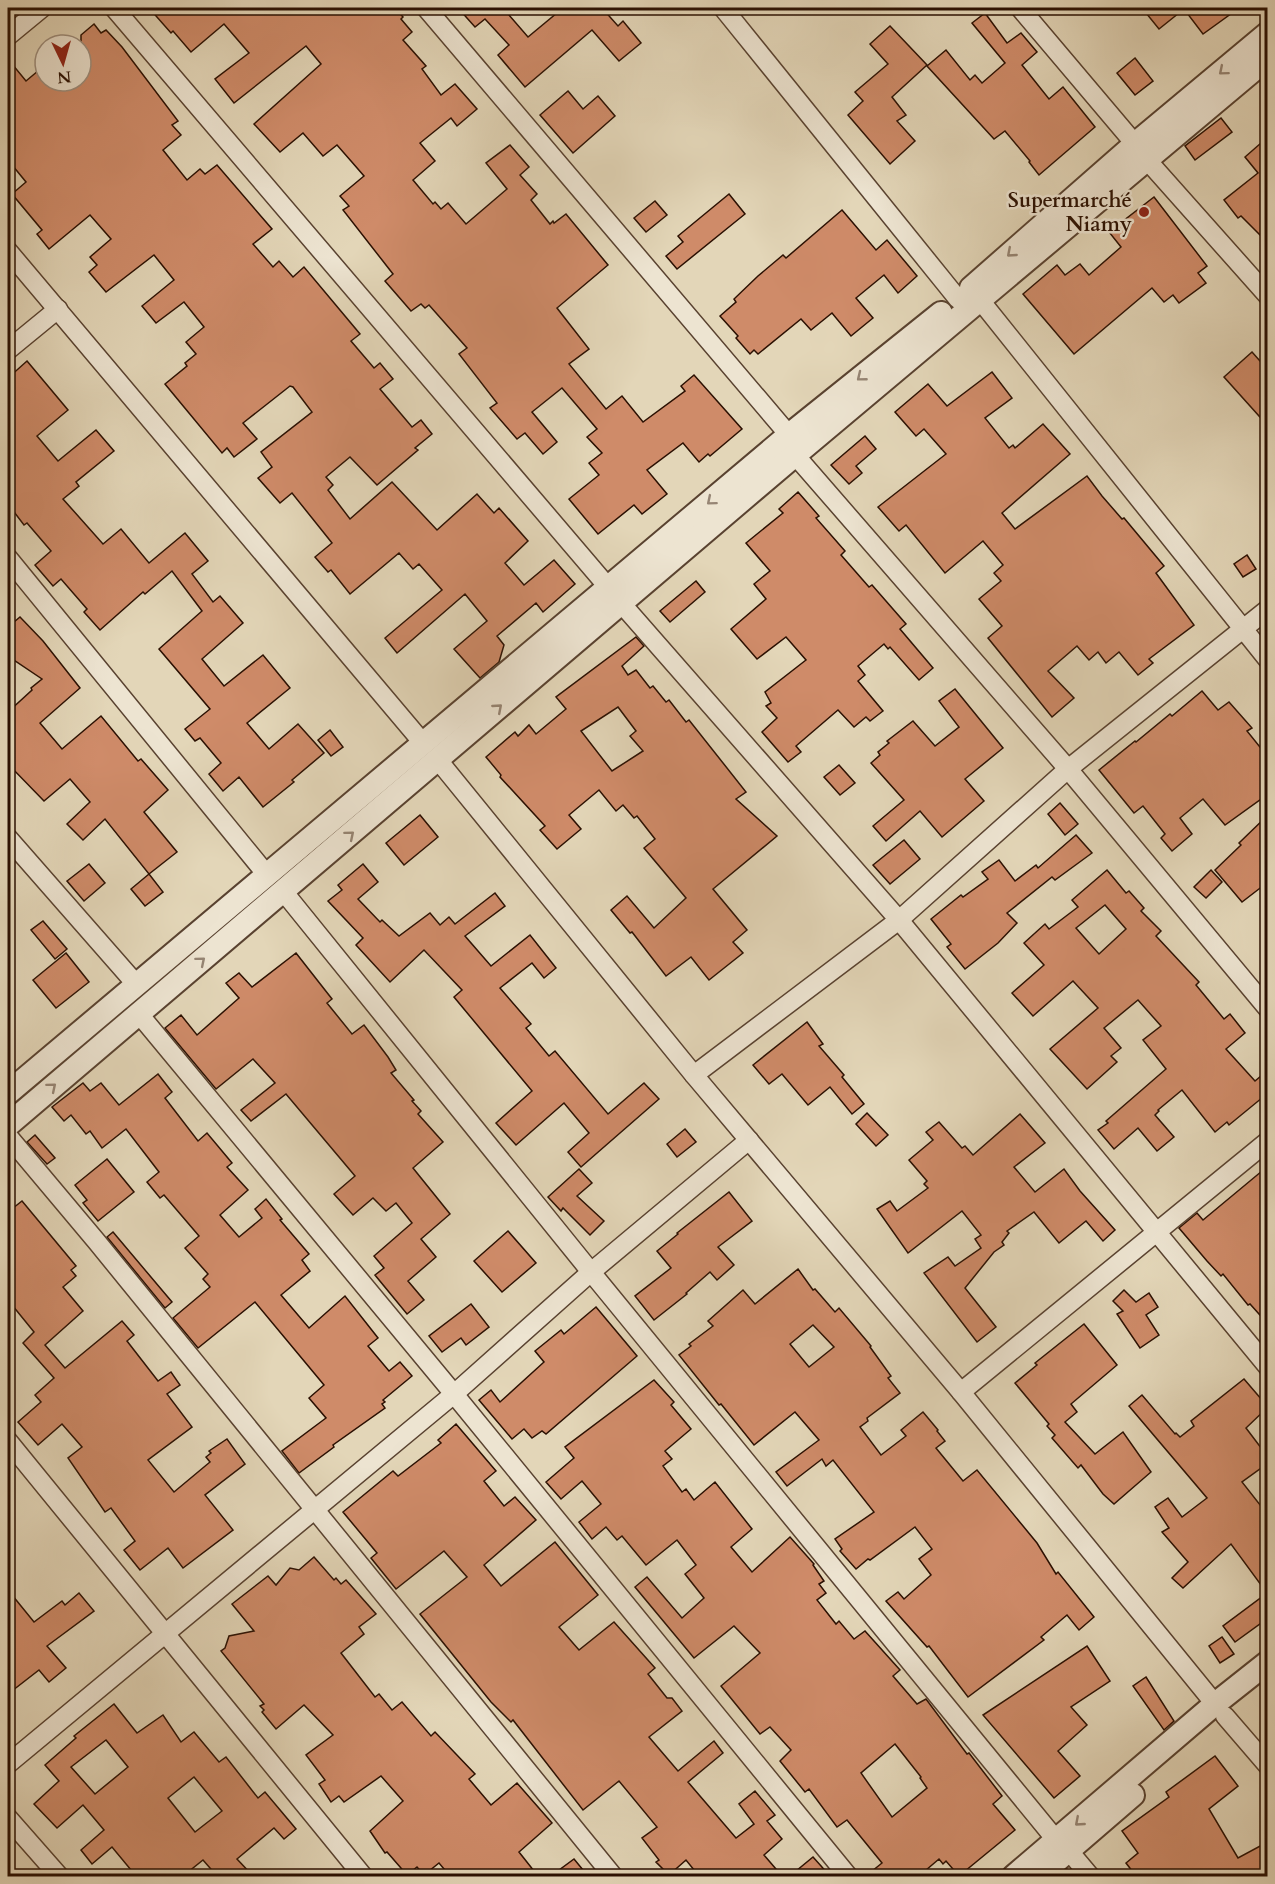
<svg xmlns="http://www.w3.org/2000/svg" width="1275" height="1884" font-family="Cardo,serif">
<rect width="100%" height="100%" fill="#e3d6b8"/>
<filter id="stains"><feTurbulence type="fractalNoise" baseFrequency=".00333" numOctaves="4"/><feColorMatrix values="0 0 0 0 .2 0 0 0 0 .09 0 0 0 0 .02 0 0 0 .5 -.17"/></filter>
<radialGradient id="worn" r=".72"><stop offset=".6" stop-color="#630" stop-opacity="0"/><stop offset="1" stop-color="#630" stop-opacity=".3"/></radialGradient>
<!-- building -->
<g fill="#cf8b69" stroke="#2b1002" stroke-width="1.5" fill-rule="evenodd">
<path d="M149,8H395L403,17L401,19L412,32L403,40L426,66L422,69L441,95L455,84L477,109L457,126L451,118L420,143L435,161L413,180L433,204L435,202L441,209L448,203L466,224L507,189L486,163L510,145L529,167L520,175L537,194L531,200L550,224L553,221L554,223L566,214L608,265L557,308L589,349L569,364L606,409L622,396L643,422L685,391L681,386L694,375L742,429L710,456L708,454L699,462L683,443L647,470L667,494L642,514L634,505L598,534L569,499L599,475L589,463L602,453L587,437L597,429L562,388L532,412L557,442L543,454L525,433L517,439L490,408L497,403L459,354L467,348L429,305L425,308L421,304L411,311L385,281L393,274L343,210L349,206L340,196L364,176L351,161L337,145L323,156L303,133L280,152L254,124L321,64L306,46L234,103L215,79L249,53L224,24L191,52L173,31L171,33Z"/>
<path d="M458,8H503L528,37L563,8H602L618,26L623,21L641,43L619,61L592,30L525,87L498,55L509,45L485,19L475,27Z"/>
<path d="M1142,8H1239L1203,34L1184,9L1159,29Z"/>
<path d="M985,13L1007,43L1021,33L1037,52L1022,65L1049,99L1063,87L1095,127L1039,175L1029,162L1030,161L1005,131L994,139L927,66L946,50L970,80L975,75L982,83L1005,63L972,23Z"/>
<path d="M94,24L101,33L106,30L122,47L178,121L172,125L181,135L163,150L187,180L200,169L205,174L217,165L272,229L253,244L273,267L279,261L293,277L304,267L360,334L351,341L374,368L380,363L393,379L380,389L412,427L421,420L432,434L415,448L418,450L377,485L350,457L326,477L333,485L328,490L350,519L392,482L437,530L477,494L494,513L499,508L528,541L505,563L524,585L554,560L575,584L543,612L536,603L497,636L504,645L499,662L480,678L454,649L487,621L465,594L397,653L385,638L442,590L419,564L413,569L399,553L350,594L331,570L328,572L315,557L332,543L292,493L280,503L258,478L272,467L261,452L312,412L293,387L290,386L243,423L257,439L234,457L227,448L222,453L165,384L187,366L185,363L196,354L186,342L204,327L184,302L156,323L142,306L174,280L154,255L106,292L89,272L97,265L90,257L111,239L90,215L49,249L37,234L42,230L12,194L26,182L8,160V59L26,81L45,65V81H81V35Z"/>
<path d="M890,26L927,65L892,97L906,115L897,121L915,141L890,164L848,115L863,101L855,92L888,64L870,44Z"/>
<path d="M1135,58L1153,81L1135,95L1117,73Z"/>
<path d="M568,91L583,109L598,96L615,116L573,153L540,115Z"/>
<path d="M1221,118L1232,132L1195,160L1185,146Z"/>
<path d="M1261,143L1268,152V243L1241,216L1238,218L1224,200L1258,173L1245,157Z"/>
<path d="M729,194L745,214L677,269L666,256L683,242L678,236Z"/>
<path d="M1154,197L1207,266L1198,273L1206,283L1179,303L1173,295L1164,302L1152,288L1074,354L1023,294L1057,265L1065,275L1080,264L1089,275L1121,247L1109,232Z"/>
<path d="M655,201L667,215L646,232L634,218Z"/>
<path d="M842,210L876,250L887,240L917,276L898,293L884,275L856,298L873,318L851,336L832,313L811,330L801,319L758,354L754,350L750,354L736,338L738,336L720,316L736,302L734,299L758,276L783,255L786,258Z"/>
<path d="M1252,352L1268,370V426L1224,377Z"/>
<path d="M27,361L68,410L37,436L58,461L96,430L114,451L76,482L79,486L63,499L103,544L121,529L149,563L185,533L208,561L192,574L213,602L220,596L243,623L202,659L224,686L263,655L290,688L247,723L269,749L298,724L324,753L292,780L294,782L263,807L239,777L223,791L209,774L221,763L200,738L195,741L185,729L210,709L159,649L202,611L172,571L145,594L143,592L100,630L84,612L87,609L61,579L53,586L35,565L51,551L27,523L24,525L8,504V378Z"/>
<path d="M992,372L1012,398L985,418L1009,448L1013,445L1015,448L1043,424L1070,454L1002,513L1015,529L1087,476L1102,496L1122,519L1124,518L1164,566L1156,573L1194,625L1149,659L1153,663L1138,675L1119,652L1106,663L1098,652L1089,660L1077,646L1048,671L1074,698L1052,717L988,638L1002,626L979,599L1001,581L994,573L1003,565L983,541L945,573L906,525L899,531L878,507L946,454L924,429L916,436L895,412L928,384L947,406Z"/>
<path d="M865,436L876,449L856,466L862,473L849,484L831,465Z"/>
<path d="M798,492L819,516L816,518L845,551L841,555L869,587L872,585L906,624L900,629L933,668L919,680L890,647L888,649L884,644L858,666L865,675L858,681L883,711L870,721L866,717L854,727L838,710L796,746L801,752L788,762L762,732L777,718L766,706L771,703L765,692L806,660L786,637L757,659L731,629L766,599L754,584L770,571L746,543L783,513L779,509Z"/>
<path d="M1247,555L1256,569L1243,577L1234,564Z"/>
<path d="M696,581L705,592L670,622L660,611Z"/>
<path d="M20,617L43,641L80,688L40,723L62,749L101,716L138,761L141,759L168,790L144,812L177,852L149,874L105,819L83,840L67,824L90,802L70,779L44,801L8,764V712L32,690L31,688L42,679L8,656V627Z"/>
<path d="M636,637L644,646L622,666L628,675L636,670L650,688L653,686L666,702L669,700L686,722L689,720L746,792L736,799L777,836L713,889L747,930L733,942L743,953L709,980L691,957L666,976L632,932L630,933L611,910L627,896L654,928L686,898L644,848L655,839L637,816L634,818L623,805L616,811L599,790L569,815L581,829L557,849L540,830L545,826L500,777L501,775L486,757L515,732L518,736L529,725L536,734L566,709L556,697ZM618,707L636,731L630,736L643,751L612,771L581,731Z"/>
<path d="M955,689L1003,748L965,779L984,801L942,837L920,811L886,841L873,826L904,800L871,763L880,755L878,752L889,743L887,741L913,721L935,746L959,727L939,701Z"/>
<path d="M1202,691L1218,710L1229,702L1252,728L1247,731L1268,757V794L1225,825L1203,799L1180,818L1192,834L1172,851L1161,838L1165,834L1143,806L1134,813L1099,770L1135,741L1136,742L1170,714L1172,716Z"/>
<path d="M330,730L343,747L331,756L318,740Z"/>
<path d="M839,765L855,783L840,795L824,777Z"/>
<path d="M1060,803L1078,824L1065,835L1048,814Z"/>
<path d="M420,815L438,837L404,865L386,843Z"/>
<path d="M1268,815V882L1242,902L1215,870L1241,845L1239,843Z"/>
<path d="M1076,835L1092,853L1055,880L1052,877L1007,913L1017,923L998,943L965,969L947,947L951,944L931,919L961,895L963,897L988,879L982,872L999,860L1015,881L1036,865L1038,868Z"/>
<path d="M904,840L920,859L890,884L873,865Z"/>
<path d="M89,864L105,883L84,901L67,881Z"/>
<path d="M363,864L378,882L358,899L380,922L382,920L399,936L430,913L440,925L449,917L455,924L495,893L505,906L465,936L491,966L530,935L556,968L544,978L532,963L500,988L531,1024L526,1028L549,1056L555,1051L608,1114L644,1083L659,1099L581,1167L568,1152L589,1133L564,1103L516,1145L496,1123L532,1091L454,997L462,990L424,950L390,982L356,945L363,938L328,901L342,890L338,885Z"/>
<path d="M1107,870L1126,893L1129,891L1144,908L1141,911L1161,931L1156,936L1199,982L1196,985L1224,1019L1230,1014L1245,1033L1226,1049L1255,1081L1268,1070V1093L1229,1125L1227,1122L1215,1132L1182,1090L1158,1110L1159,1111L1155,1115L1174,1137L1157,1151L1138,1128L1114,1149L1098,1130L1108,1123L1106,1121L1166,1069L1143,1040L1161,1026L1138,1000L1104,1028L1121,1048L1111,1056L1117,1062L1087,1089L1050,1049L1098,1008L1073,981L1033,1016L1012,993L1044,965L1024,943L1045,924L1049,929L1078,907L1072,900ZM1105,905L1126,929L1099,954L1076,928Z"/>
<path d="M1211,870L1222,882L1206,898L1194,887Z"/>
<path d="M149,874L163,892L145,906L131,889Z"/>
<path d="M43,921L67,949L55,959L31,930Z"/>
<path d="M66,953L89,982L56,1008L33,980Z"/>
<path d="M296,953L332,999L327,1003L352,1034L364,1025L388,1057L396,1070L391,1073L414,1100L412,1101L421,1111L418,1114L443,1142L413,1168L450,1214L421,1239L436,1257L408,1281L424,1300L407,1314L375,1275L384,1268L374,1256L412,1223L396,1203L386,1211L373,1198L353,1215L334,1194L355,1176L286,1094L251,1121L241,1110L275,1083L253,1059L216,1089L165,1028L181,1015L197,1035L239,998L226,983L239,973L252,987Z"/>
<path d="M807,1022L823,1044L819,1046L844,1075L842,1077L864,1104L852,1114L830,1087L808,1105L782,1074L769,1084L753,1065Z"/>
<path d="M158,1074L172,1092L165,1098L198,1141L207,1133L232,1163L227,1167L248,1190L220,1215L239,1237L262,1218L255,1209L266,1199L282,1219L280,1220L309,1254L302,1260L310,1271L281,1295L309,1328L345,1296L378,1338L368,1346L389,1371L400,1362L412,1376L383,1400L385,1402L382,1404L385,1408L333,1445L334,1447L299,1473L282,1451L326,1418L309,1398L324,1385L255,1302L198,1348L173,1318L210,1287L203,1279L208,1274L185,1248L199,1236L164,1195L160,1198L147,1182L159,1172L126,1129L102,1148L90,1131L86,1134L71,1115L64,1121L52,1107L83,1083L90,1091L101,1083L119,1105Z"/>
<path d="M867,1113L888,1135L876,1146L856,1124Z"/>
<path d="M1020,1114L1045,1143L1014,1167L1035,1192L1064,1169L1080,1191L1115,1230L1103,1241L1086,1221L1059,1243L1034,1212L1007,1231L1009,1233L1002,1242L1004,1245L994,1252L965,1288L996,1327L977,1342L924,1273L948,1257L955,1266L981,1248L975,1239L981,1235L962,1211L908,1253L877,1209L890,1201L897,1211L928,1188L924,1184L927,1181L909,1160L933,1140L926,1132L939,1122L962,1148L965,1146L973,1155Z"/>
<path d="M685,1129L696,1142L677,1157L667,1144Z"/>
<path d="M35,1135L55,1158L47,1164L27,1142Z"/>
<path d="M107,1159L134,1192L98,1221L83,1203L87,1200L75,1185Z"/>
<path d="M1268,1166V1324L1250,1304L1248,1305L1223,1274L1221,1276L1207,1261L1179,1228L1197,1213L1203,1220Z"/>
<path d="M579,1169L592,1183L577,1196L604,1221L590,1235L563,1208L561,1211L548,1197Z"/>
<path d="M729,1192L752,1221L718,1247L734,1265L717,1280L710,1272L686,1293L687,1294L654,1320L635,1296L671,1268L657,1251L678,1234L677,1233Z"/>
<path d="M22,1201L76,1266L71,1270L76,1276L63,1287L83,1311L45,1345L65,1368L122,1321L134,1335L127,1341L158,1381L171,1372L180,1385L167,1394L192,1427L148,1460L174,1492L210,1462L206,1457L211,1453L209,1451L227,1439L245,1464L205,1495L233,1530L183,1568L168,1548L140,1570L124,1550L135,1541L111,1508L105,1512L68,1458L82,1447L62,1424L38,1445L18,1422L41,1402L35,1395L54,1378L23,1343L34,1332L8,1300V1212Z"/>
<path d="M508,1231L536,1263L502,1292L474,1261Z"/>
<path d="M113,1232L172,1302L165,1308L107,1237Z"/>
<path d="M798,1269L813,1290L815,1289L835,1312L839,1308L871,1346L870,1347L891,1376L888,1378L900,1393L867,1418L868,1421L860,1427L881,1455L906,1436L901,1430L923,1412L938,1430L937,1431L945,1441L936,1448L963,1481L977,1470L1037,1543L1056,1574L1058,1572L1094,1617L1079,1630L1067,1615L1041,1637L1044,1640L968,1697L929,1646L927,1647L886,1601L898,1592L904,1599L931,1575L919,1559L932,1549L915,1527L870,1560L868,1559L856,1569L840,1551L842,1549L835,1539L874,1512L833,1460L826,1466L822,1459L787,1486L776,1472L819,1440L795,1412L754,1445L721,1404L719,1405L679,1355L691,1346L689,1344L713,1326L708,1321L743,1290L755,1304ZM813,1325L834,1347L809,1367L790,1344Z"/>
<path d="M1124,1290L1136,1302L1149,1293L1158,1307L1146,1315L1159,1335L1140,1348L1117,1314L1123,1311L1113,1301Z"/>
<path d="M471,1304L489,1327L466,1345L461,1338L442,1352L429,1336Z"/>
<path d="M596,1307L637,1356L546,1434L542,1431L532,1438L524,1429L512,1439L479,1400L491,1390L500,1402L544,1362L535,1351L561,1330L564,1334Z"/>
<path d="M1084,1324L1117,1365L1071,1404L1077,1412L1065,1422L1095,1454L1123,1432L1151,1472L1114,1504L1103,1494L1081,1465L1078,1468L1052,1438L1055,1435L1047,1426L1049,1424L1015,1383L1037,1365L1035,1363Z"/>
<path d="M1244,1379L1268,1407L1246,1428L1268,1457V1463L1242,1482L1268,1515V1618L1235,1642L1223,1626L1267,1593L1231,1544L1183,1588L1172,1578L1188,1562L1162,1532L1169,1528L1155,1507L1168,1498L1182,1517L1207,1498L1129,1406L1142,1395L1175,1434L1176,1433L1180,1437L1194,1426L1191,1421Z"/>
<path d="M654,1380L674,1402L671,1405L691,1429L665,1451L672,1459L663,1466L682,1492L686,1489L694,1500L715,1482L752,1529L731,1547L752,1572L790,1537L814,1564L813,1565L824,1581L819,1584L826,1593L817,1600L836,1624L839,1621L854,1639L865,1631L900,1670L893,1676L917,1704L926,1699L967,1754L969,1753L1002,1796L993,1804L1015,1830L959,1876L946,1861L943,1864L939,1859L919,1876H866L882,1863L847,1820L837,1827L809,1789L805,1792L780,1761L791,1750L770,1727L760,1734L721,1686L760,1653L734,1626L694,1658L635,1587L647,1577L682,1618L704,1598L685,1574L696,1565L677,1540L646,1565L622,1536L617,1540L606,1527L592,1539L579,1522L601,1504L582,1481L561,1499L546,1482L574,1458L565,1447ZM895,1744L921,1777L920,1778L927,1788L892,1817L861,1773Z"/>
<path d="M456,1424L496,1471L484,1481L504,1506L515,1497L536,1520L484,1565L501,1586L555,1542L598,1595L559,1627L579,1650L614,1622L655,1668L648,1674L667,1698H672L682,1711L649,1737L678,1771L714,1741L723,1753L688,1782L736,1838L754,1824L739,1804L755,1791L775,1815L767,1821L782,1839L764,1855L782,1876H699L686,1860L669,1875L656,1862L659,1860L642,1838L657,1827L619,1781L583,1810L513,1720L511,1722L491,1702L420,1614L467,1577L444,1551L396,1589L371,1558L377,1553L343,1512L393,1471L398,1476L441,1443L438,1440Z"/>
<path d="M314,1557L334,1580L336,1578L341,1584L346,1580L376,1614L359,1627L364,1634L341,1653L375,1697L379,1694L392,1710L402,1702L431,1736L435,1732L475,1774L469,1779L491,1805L517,1783L552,1823L519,1852L538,1876H450L439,1863L424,1875L417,1867L407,1875L387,1852L385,1853L370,1831L403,1801L381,1776L344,1802L339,1796L331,1802L319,1784L325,1780L306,1755L333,1735L304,1705L276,1729L262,1712L264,1710L260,1706L264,1704L221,1651L225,1648L229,1636L254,1631L232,1604L268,1576L276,1585L290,1568L299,1570Z"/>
<path d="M8,1590L34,1622L62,1601L65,1605L79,1593L94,1611L47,1646L66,1668L49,1682L39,1670L8,1694Z"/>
<path d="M1222,1637L1234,1654L1220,1663L1209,1646Z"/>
<path d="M1087,1646L1110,1681L1071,1707L1087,1725L1058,1751L1080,1776L1054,1798L983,1715Z"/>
<path d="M1146,1677L1174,1721L1164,1730L1133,1686Z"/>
<path d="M114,1704L137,1733L163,1715L181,1742L194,1732L219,1762L226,1757L258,1798L265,1792L296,1829L284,1839L274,1828L237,1859L253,1876H217L203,1860L183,1876H136L112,1847L92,1864L81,1850L104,1830L83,1805L57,1828L34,1804L59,1781L45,1765L76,1738L74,1736ZM106,1740L128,1767L95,1794L71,1767ZM194,1777L222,1811L195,1832L168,1798Z"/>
<path d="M1215,1756L1238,1786L1209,1809L1238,1858L1262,1845L1268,1855V1876H1136L1126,1863L1138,1853L1122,1831L1169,1797L1166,1792Z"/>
<path d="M813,1857L830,1876H790Z"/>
<path d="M574,1859L588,1876H551Z"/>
</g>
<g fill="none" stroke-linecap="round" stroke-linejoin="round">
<defs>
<g id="minor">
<path d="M114,8L608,587"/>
<path d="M426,8L789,435"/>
<path d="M723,8L958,299"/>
<path d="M1020,8L1135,144"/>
<path d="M8,36L42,8"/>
<path d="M1147,160L1268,296"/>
<path d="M8,251L423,743"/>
<path d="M980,300L1268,660"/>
<path d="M8,350L58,309"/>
<path d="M795,455L1068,769L1268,1009"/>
<path d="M8,558L267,875"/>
<path d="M621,603L899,920L1268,1367"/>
<path d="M438,760L694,1075L961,1392L1215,1704"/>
<path d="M8,838L136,984"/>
<path d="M283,891L591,1272L1057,1841"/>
<path d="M139,1014L454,1394L848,1876"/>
<path d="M694,1075L899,920L1068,769L1268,609"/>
<path d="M8,1136L97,1242L613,1876"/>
<path d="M961,1392L1268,1141"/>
<path d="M8,1441L363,1876"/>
<path d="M1225,1716L1268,1766"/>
<path d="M8,1764L454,1394L591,1272L749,1140"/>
<path d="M8,1818L59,1876"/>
<path d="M1069,1851L1090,1876"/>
</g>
<g id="tertiary">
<path d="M971,288L1135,144L1268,33"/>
<path d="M8,1093L789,435L941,313"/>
<path d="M8,1125L795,455L1268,58"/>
<path d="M1014,1876L1215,1704L1268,1662"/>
<path d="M1039,1876L1133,1795"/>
</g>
</defs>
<!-- minor casing -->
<use href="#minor" stroke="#594230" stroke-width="21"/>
<!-- tertiary casing -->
<use href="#tertiary" stroke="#594230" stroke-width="26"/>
<!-- minor -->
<use href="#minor" stroke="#ede4d1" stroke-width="18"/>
<!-- tertiary -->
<use href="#tertiary" stroke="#ede4d1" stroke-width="22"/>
</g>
<!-- one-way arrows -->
<defs><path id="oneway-chevron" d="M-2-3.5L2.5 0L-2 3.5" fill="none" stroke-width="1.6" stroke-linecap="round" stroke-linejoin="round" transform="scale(1.5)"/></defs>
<g stroke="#968574">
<use href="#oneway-chevron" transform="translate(1223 71) rotate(140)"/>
<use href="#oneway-chevron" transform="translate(1011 253) rotate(139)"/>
<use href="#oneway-chevron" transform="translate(861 377) rotate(141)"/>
<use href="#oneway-chevron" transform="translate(711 501) rotate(140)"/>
<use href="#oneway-chevron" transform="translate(498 708) rotate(-41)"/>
<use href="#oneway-chevron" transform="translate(350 835) rotate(-40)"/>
<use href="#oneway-chevron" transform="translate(201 961) rotate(-40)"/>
<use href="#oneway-chevron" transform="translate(52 1087) rotate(-40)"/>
<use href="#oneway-chevron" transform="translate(1079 1822) rotate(139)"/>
</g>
<!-- markers -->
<circle fill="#8f2418" stroke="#ede4d1" stroke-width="2" cx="1144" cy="212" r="6"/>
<g text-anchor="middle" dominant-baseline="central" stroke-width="5" stroke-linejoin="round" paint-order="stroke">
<!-- poi labels -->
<g font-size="21" font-weight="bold" fill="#2b1002" stroke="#ede4d1" text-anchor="end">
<text x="1132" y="200">Supermarché<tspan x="1132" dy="24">Niamy</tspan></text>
</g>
</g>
<!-- margin -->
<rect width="1275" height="1884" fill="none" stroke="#e3d6b8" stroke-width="30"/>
<rect x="9" y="9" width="1257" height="1866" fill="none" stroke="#2b1002" stroke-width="3"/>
<rect x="15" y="15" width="1245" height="1854" fill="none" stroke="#2b1002" stroke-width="1.5"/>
<!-- north arrow -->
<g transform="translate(63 63) rotate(175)"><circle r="28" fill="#ede4d1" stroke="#9f8f7e" stroke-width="1.5"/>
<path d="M0-4.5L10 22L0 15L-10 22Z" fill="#8f2418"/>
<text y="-9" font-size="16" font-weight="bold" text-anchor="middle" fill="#2b1002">N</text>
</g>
<rect width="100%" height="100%" filter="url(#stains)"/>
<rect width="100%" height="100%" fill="url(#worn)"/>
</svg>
